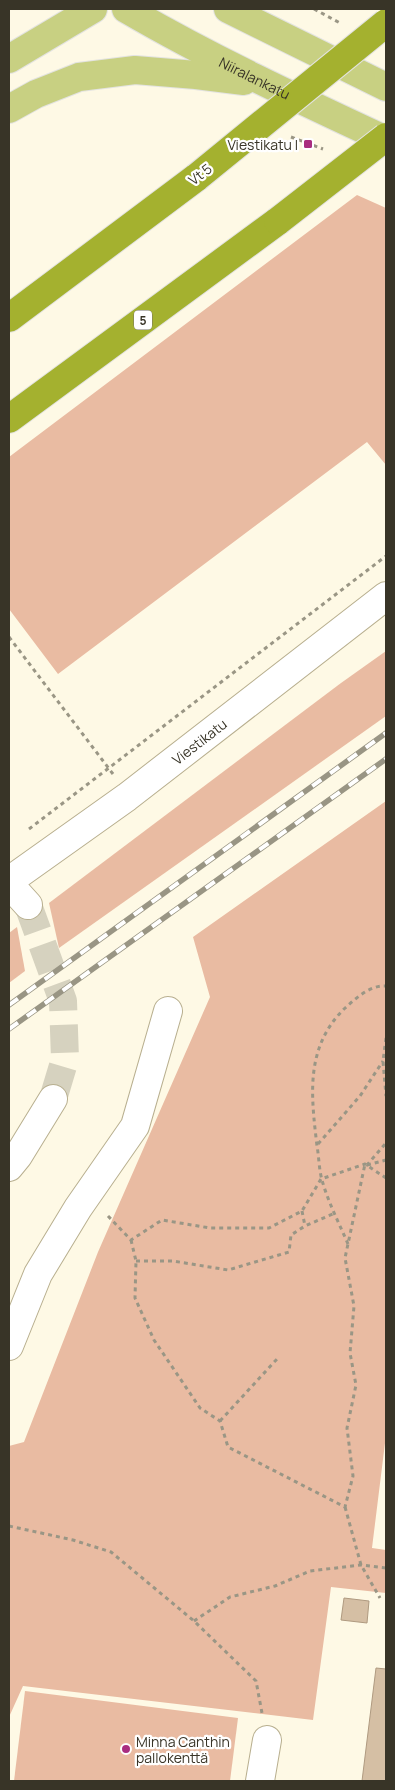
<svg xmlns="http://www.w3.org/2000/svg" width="395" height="1790" font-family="Manrope,sans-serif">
<rect width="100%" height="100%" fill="#fef9e5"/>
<!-- green -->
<g fill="#e9bba2">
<path d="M357,195L386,208V465L367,442L58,674L9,609V457Z"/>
<path d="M386,651V716L59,948L49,903L341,683Z"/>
<path d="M386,801V1435L372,1548L386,1550V1593L331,1587L313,1720L23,1686L9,1717V1446L24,1442L98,1252L210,997L193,937Z"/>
<path d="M17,927L25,971L9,983V933Z"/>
<path d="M25,1691L238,1718L230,1781H14Z"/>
</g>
<!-- building -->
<g fill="#d5bfa4" stroke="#af9a80">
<path d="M344,1598L369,1601L367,1623L341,1620Z"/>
<path d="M376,1668L386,1669V1781H362Z"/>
</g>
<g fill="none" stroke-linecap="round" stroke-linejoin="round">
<!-- minor-tunnel -->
<path stroke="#d6d2bf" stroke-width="28" stroke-dasharray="28 14" stroke-linecap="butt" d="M28,905L63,1001L65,1059L53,1099"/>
<defs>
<g id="minor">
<path id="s1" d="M9,881L127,797L386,596"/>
<path d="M9,884L28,905"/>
<path d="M9,1167L18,1156L53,1099"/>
<path d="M9,1346L38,1274L78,1208L135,1126L168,1011"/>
<path d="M260,1781L267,1740"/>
</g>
<g id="major">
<path id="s2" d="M126,9C210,58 298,99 386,140"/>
<path d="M228,9L386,87"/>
<path d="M9,59L93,9"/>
<path d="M9,109L36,94L79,77L135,70L196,75L244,81"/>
</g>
<g id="highway">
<path d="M9,318L197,177"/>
<path d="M9,419L278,221"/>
</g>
</defs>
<!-- minor casing -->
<use href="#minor" stroke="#b8af8f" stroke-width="30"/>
<!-- major casing -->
<use href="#major" stroke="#e3e3e1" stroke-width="30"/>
<!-- highway casing -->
<use href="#highway" stroke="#e3e3e1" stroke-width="30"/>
<!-- path -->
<g stroke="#9a9685" stroke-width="3" stroke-dasharray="4 4" stroke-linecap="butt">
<path d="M314,9L340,23"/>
<path d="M291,137L323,149"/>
<path d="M9,637L113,774"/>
<path d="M29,829L386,556"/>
<path d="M386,1038L383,1061L386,1096"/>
<path d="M318,1144L360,1096L383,1061"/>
<path d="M367,1165L386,1160"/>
<path d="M302,1211L305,1226"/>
<path d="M108,1216L131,1240L162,1220L210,1228H269L302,1211L321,1179L365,1164L386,1178"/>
<path d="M131,1240L136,1261L135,1298L154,1340L200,1408L220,1421L228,1447L345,1507L353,1476L347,1428L356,1385L350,1353L354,1306L345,1258L365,1164L367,1165L386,1143"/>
<path d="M348,1244C339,1223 328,1202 322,1180C319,1170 319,1157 317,1146C311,1095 305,1048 344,1009C356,998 370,985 386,986"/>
<path d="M136,1261H173L228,1270L289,1252L291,1235L305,1226L335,1213"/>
<path d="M220,1421L277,1359"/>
<path d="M345,1507L361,1565L380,1598"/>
<path d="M9,1526L73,1540L111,1552L194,1621L256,1681L262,1713"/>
<path d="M194,1621L230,1597L275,1586L310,1571L361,1565L386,1568"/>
</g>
<!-- minor -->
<use href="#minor" stroke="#fff" stroke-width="28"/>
<!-- major -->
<use href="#major" stroke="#c8d082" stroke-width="28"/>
<!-- highway -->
<use href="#highway" stroke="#a4b12f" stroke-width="28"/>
<defs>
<g id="rail">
<path d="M9,1005L386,733"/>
<path d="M9,1029L386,759"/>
</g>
</defs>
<!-- rail casing -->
<use href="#rail" stroke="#999584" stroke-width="5.5"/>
<!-- rail -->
<use href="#rail" stroke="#fff" stroke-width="4" stroke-dasharray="11" stroke-linecap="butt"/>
<defs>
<g id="highway-bridge">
<path d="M197,177L386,23"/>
<path d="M278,221L386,137"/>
</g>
</defs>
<!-- highway-bridge casing -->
<use href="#highway-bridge" stroke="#e3e3e1" stroke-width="30" stroke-linecap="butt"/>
<!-- highway-bridge -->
<use href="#highway-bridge" stroke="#a4b12f" stroke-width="28"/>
</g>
<!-- markers -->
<g fill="#a92d80" stroke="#fff" stroke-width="2">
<rect x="303" y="139" width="10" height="10" rx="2.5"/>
<circle cx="126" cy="1749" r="5"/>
</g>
<g text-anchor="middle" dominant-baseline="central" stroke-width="4.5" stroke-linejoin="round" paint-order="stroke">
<!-- shield labels -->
<rect fill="#fff" stroke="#747168" stroke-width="1" x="134" y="310.5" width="18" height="19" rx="4"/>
<g font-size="12" font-weight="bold" fill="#383427">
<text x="143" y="320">5</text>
</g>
<!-- street labels -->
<g font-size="14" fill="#383427" stroke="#fff">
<text stroke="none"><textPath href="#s2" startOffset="146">Niiralankatu</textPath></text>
<text transform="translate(200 174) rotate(-38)">Vt 5</text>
<text stroke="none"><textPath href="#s1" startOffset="236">Viestikatu</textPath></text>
</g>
<!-- poi labels -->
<g font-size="14" fill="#383427" stroke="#fff" text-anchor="end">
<text x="298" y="144">Viestikatu I</text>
<text x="136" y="1741" text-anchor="start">Minna Canthin<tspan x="136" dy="16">pallokenttä</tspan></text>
</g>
</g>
<!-- border -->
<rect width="395" height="1790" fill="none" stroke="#383427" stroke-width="20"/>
</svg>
